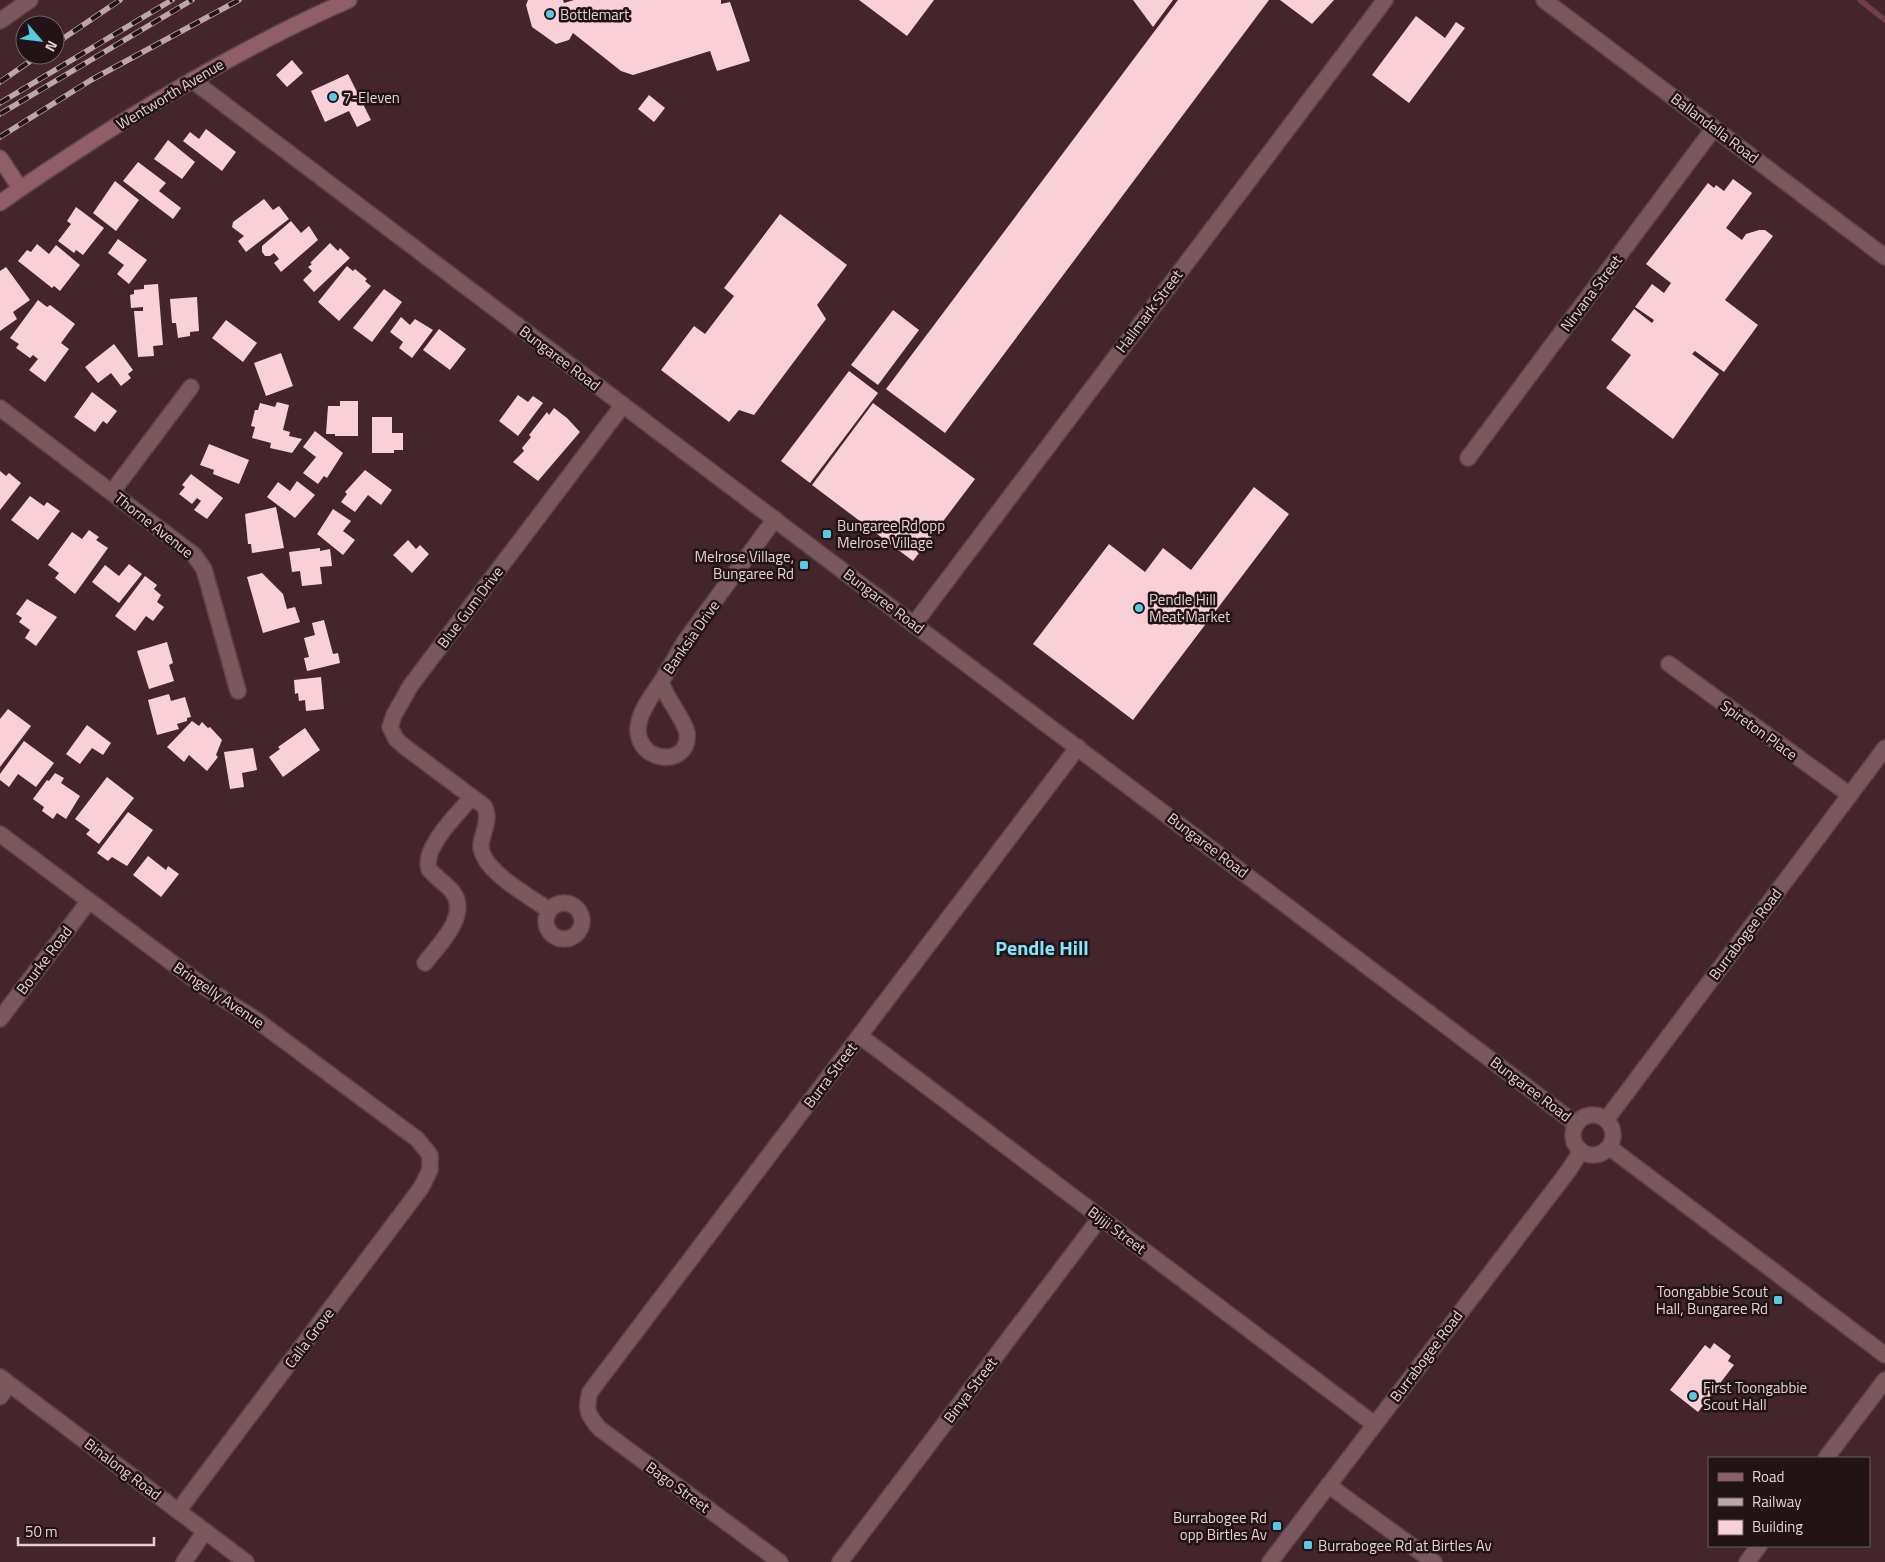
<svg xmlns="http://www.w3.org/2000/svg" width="1885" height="1562" font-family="'Titillium Web',sans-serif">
<rect width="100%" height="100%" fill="#44252c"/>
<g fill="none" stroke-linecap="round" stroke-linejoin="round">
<!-- stream -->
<path stroke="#703e4f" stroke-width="5.5" d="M1860,0L1885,20"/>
</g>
<!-- building -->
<g fill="#fad0d8">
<path d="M528,0H563L564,3L574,0H721V4L730,2L750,61L717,71L710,51L633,75L621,71L573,33L569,40L556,44L532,27L526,5Z"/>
<path d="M859,0H934L907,36Z"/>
<path d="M1133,0H1173L1153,27Z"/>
<path d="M1178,0H1269L945,433L886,389Z"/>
<path d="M1280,0H1334L1312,24Z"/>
<path d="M1416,16L1445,38L1456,22L1465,28L1409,103L1372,75Z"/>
<path d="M292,60L303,73L287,87L276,75Z"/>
<path d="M348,74L371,120L357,127L349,111L325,122L311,91Z"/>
<path d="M649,95L665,108L654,122L638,109Z"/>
<path d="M206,129L236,152L222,171L183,141L190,132L199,139Z"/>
<path d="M168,140L195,162L182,179L154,159Z"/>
<path d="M138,162L166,183L159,191L181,208L173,219L123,181Z"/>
<path d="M1733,179L1752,193L1726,228L1742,240L1746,234L1759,230H1765L1773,236L1725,300L1758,325L1724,372L1695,351L1692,354L1719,374L1673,439L1606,388L1631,355L1611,340L1634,309L1652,323L1654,320L1635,307L1652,284L1664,293L1671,283L1646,264L1708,183L1714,188L1716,185L1724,191Z"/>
<path d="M115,181L139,200L116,231L93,213Z"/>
<path d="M264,199L273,210L279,206L289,219L246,252L238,241L244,236L232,227L233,222Z"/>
<path d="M76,207L104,228L83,255L76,250L74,253L58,241L71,224L67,221Z"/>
<path d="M780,214L847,265L817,305L826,319L754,415L739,410L729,422L661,370L694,326L705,334L734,296L724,288Z"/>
<path d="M291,221L301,233L309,226L318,240L281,272L274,263L279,259L274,253L270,256H265L262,252V246Z"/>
<path d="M118,239L147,260L129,284L117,274L124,265L108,253Z"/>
<path d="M330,243L338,251L340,248L350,258L314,292L303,280L312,271L308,267L312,264L310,263Z"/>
<path d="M37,244L49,254L56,245L80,265L60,291L54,286L52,288L18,261L27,250L31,252Z"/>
<path d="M347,266L353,271L355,269L367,279L365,281L371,286L339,321L318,302Z"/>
<path d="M6,267L30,300L13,312L17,319L0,331V271Z"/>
<path d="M158,284L163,345L153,346L154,356L138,357L134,311H143V307L131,308L130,295L134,294V290L144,289V285Z"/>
<path d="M384,289L402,302L372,342L353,328Z"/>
<path d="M197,297L199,331L190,332V336L178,338L176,323H172L170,299Z"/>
<path d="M38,300L47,307L50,305L75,324L61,343L69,349L45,382L29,370L38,359L33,355L30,358L16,348L19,344L10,338Z"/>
<path d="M893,310L919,330L878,385L851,365Z"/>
<path d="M401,317L410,325L415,319L433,330L412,358L399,348L403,342L390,332Z"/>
<path d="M226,320L257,343L243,362L212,338Z"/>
<path d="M439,329L466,349L450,370L423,350Z"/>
<path d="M114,344L133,370L128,374L131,378L121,386L111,373L98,383L85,367Z"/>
<path d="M281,353L293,386L266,396L254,363Z"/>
<path d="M849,371L878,393L810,483L781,461Z"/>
<path d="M92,392L117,411L107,424L103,421L95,432L74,417Z"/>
<path d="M518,395L528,402L533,396L543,403L518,436L499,421Z"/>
<path d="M340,401H358V436H335V434H326L328,406H340Z"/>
<path d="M277,402L289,405L283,430L290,432L289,436L302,439L292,453L270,448L271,443L252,438L255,427L251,426L255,410H258L260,403L275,407Z"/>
<path d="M873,403L975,479L913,561L812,485Z"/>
<path d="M554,408L567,418L580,432L538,481L513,462L524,451L522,448L531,437L529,435L547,412L549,415Z"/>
<path d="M372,417H392V433H403V450H394V453H372Z"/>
<path d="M315,431L343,453L327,478L324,476L318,484L303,473L316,457L303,447Z"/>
<path d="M209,444L249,460L239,484L213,474L214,470L200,465Z"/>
<path d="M365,470L392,490L381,505L368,495L355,512L341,502L347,494L345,492Z"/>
<path d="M0,471L6,476L9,473L21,483L0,510Z"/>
<path d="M191,474L223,498L207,519L194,510L201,501L197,498L192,504L179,494L185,487L182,485Z"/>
<path d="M297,481L315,495L295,518L267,497L278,482L290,491Z"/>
<path d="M1254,487L1289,514L1133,720L1033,644L1109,544L1145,572L1163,548L1191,570Z"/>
<path d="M30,496L44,506L47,502L60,511L38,540L11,520Z"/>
<path d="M276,507L284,548L252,553L251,544H248L245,514Z"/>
<path d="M333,509L351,521L343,531L355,540L343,555L317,534Z"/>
<path d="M89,530L99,537L96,540L108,548L75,594L55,578L59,573L48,565L72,532L82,539Z"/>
<path d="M408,540L416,549L420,545L429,554L412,573L393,555Z"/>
<path d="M320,548V551L330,549L332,566L320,567L322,584L302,586L300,571L292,572L289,552Z"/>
<path d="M129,564L142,574L119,603L92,582L105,565L119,576Z"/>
<path d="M262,573L283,594L287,609L295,607L300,622L263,633L247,577Z"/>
<path d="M145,576L157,585L154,589L161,595L157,602L164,607L153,621L146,616L135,631L115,616Z"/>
<path d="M27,599L57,617L36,646L25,638L30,630L19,622L22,618L16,614Z"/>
<path d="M324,620L333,654L338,653L340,663L307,671L304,658L309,657L304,638L315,635L312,623Z"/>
<path d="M167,642L173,663L169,665L174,681L149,689L137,651Z"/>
<path d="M321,677L324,709L306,711L305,700L299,701L298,693L295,694L294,680Z"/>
<path d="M169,694L171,701L185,697L191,717L187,718V721L177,724L179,729L157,735L148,700Z"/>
<path d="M8,709L31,726L0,767V719Z"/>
<path d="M192,721L199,726L202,722L208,728L210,727L222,740L216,755L218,757L207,771L189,755L184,762L167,747Z"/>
<path d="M87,725L111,743L103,755L92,748L80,764L66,754Z"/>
<path d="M305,728L320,750L283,777L269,757L280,749L278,747Z"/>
<path d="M24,741L54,763L36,787L18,774L9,787L0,780V774Z"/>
<path d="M253,748L257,770L242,773L244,787L230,789L224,752Z"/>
<path d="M55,773L64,778L61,783L80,796L66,819L57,813L53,819L42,811L44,807L33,799L47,780L49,781Z"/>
<path d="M107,777L134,798L99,844L86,834L90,830L75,819Z"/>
<path d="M128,812L153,830L127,866L112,857L108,861L97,853Z"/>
<path d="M148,856L166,870L168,866L179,874L161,897L133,875Z"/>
<path d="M1714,1343L1731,1356L1728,1361L1734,1365L1698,1412L1670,1390L1705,1345L1710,1349Z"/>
</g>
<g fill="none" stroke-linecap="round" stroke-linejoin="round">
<defs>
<g id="minor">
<path d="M0,21L30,0"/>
<path d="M0,408L194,555L204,569L238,691"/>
<path d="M1468,458L1714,128"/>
<path d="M112,492L191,387"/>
<path d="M914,624L1385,0"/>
<path d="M1669,664L1850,795"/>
<path d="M661,682C653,694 642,708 639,722C630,763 691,770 687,733C685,721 666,698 661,682L685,641L775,519"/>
<path d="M0,834L203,986L255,1019L417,1139L430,1155V1170L421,1188L178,1511"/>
<circle cx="564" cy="921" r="18"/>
<path d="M549,910C530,897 479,869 481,844C483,831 491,818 484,806L405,747L396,739L390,727L394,715L411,685L623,405"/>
<path d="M425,963C439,944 471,915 452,891C445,883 435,877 429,869C422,848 459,812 472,797"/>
<path d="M0,1019L89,901"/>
<path d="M860,1036L1374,1424"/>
<path d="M1826,1458L1885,1380"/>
<path d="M1328,1485L1434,1562"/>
<path d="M184,1562L205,1531"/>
<path d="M780,1562L600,1429C588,1416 585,1409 590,1392L1078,747"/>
<path d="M840,1562L1100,1218"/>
<path d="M1747,1562L1759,1546"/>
</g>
<g id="tertiary">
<path d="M1544,0L1885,257"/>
<path d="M192,80L1576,1124"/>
<circle cx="1593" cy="1135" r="20"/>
<path d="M1606,1120L1885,748"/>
<path d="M1609,1147L1885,1355"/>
<path d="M0,1377L246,1562"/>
<path d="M0,1397L9,1384"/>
<path d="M1270,1562L1569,1170L1581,1151"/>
</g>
<g id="secondary">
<path d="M0,158L20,188"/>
<path d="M0,203C36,177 74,153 111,129C188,81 266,36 349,0"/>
</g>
</defs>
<!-- minor casing -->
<use href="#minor" stroke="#5e444a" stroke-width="18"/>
<!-- tertiary casing -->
<use href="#tertiary" stroke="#5e444a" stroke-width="18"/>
<!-- secondary casing -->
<use href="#secondary" stroke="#5e444a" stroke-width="18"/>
<!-- minor -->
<use href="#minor" stroke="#7b575e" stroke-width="15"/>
<!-- tertiary -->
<use href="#tertiary" stroke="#7b575e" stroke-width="15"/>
<!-- secondary -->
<use href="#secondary" stroke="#8f5e68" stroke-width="15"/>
<defs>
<g id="rail">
<path d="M55,44L120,0"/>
<path d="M0,82L39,55"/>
<path d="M0,103L172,0"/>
<path d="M0,114L192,0"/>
<path d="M0,137L91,80L239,0"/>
</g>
</defs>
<!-- rail casing -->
<use href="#rail" stroke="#bda6aa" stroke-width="5.5"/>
<!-- rail -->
<use href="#rail" stroke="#211316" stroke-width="4" stroke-dasharray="11" stroke-linecap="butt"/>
</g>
<!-- markers -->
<g fill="#57c9e3" stroke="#211316" stroke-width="2">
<circle cx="550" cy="14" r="5"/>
<circle cx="333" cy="97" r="5"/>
<rect x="822" y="529" width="10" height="10" rx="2.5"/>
<rect x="799" y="560" width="10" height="10" rx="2.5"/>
<circle cx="1139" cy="608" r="5"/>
<rect x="1773" y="1295" width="10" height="10" rx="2.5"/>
<circle cx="1693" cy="1396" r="5"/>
<rect x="1272" y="1521" width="10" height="10" rx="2.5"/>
<rect x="1303" y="1540" width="10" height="10" rx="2.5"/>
</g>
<g text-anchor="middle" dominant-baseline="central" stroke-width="5" stroke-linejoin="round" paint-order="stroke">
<!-- poi labels -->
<g font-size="15" fill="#e5d0d4" stroke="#211316" text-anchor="start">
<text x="560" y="14">Bottlemart</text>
<text x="343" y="97">7-Eleven</text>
<text x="837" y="525">Bungaree Rd opp<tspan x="837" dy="17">Melrose Village</tspan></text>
<text x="794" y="556" text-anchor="end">Melrose Village,<tspan x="794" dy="17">Bungaree Rd</tspan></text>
<text x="1149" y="599">Pendle Hill<tspan x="1149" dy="17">Meat Market</tspan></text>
<text x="1768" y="1291" text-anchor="end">Toongabbie Scout<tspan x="1768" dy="17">Hall, Bungaree Rd</tspan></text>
<text x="1703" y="1387">First Toongabbie<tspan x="1703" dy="17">Scout Hall</tspan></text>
<text x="1267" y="1517" text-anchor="end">Burrabogee Rd<tspan x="1267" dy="17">opp Birtles Av</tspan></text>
<text x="1318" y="1545">Burrabogee Rd at Birtles Av</text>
</g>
<!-- street labels -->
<g font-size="15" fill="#e5d0d4" stroke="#211316">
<text transform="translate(170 94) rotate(-31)">Wentworth Avenue</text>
<text transform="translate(1715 128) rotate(37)">Ballandella Road</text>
<text transform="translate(1591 293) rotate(-53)">Nirvana Street</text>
<text transform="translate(1149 311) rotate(-53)">Hallmark Street</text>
<text transform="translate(560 358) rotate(37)">Bungaree Road</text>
<text transform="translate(154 525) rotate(38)">Thorne Avenue</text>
<text transform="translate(884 601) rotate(37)">Bungaree Road</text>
<text transform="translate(470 607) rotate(-53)">Blue Gum Drive</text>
<text transform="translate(691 637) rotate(-55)">Banksia Drive</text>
<text transform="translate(1759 730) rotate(36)">Spireton Place</text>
<text transform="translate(1208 845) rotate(37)">Bungaree Road</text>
<text transform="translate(1745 934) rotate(-53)">Burrabogee Road</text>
<text transform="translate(44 960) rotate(-53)">Bourke Road</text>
<text transform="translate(219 995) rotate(34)">Bringelly Avenue</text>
<text transform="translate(830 1075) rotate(-53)">Burra Street</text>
<text transform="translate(1531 1089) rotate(37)">Bungaree Road</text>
<text transform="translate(1117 1230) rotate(37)">Bijiji Street</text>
<text transform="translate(309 1338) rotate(-53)">Calla Grove</text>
<text transform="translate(1426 1356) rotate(-53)">Burrabogee Road</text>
<text transform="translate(970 1390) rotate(-53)">Binya Street</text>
<text transform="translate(123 1469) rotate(37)">Binalong Road</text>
<text transform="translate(678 1487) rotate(36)">Bago Street</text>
</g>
<!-- district labels -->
<g font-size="20" font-weight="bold" fill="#81e6fe" stroke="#211316">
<text x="1042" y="947">Pendle Hill</text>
</g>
</g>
<!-- legend -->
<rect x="1708" y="1457" width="162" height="90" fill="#211316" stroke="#6f5f62"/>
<rect x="1718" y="1473" width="25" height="8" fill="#8f5e68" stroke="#6f5f62"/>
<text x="1752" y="1482" font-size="15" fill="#e5d0d4">Road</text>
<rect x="1718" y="1498" width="25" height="8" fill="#bda6aa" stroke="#6f5f62"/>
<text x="1752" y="1507" font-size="15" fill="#e5d0d4">Railway</text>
<rect x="1718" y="1520" width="25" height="15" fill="#fad0d8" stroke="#6f5f62"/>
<text x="1752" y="1532" font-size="15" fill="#e5d0d4">Building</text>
<!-- north arrow -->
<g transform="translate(40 40) rotate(118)"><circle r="24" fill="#211316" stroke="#6f5f62"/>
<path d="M0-4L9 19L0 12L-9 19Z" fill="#57c9e3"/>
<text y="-8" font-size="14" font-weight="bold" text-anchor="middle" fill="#e5d0d4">N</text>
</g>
<!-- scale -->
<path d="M18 1537v8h136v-8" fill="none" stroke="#e5d0d4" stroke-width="2.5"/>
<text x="25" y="1537" font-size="15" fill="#e5d0d4" stroke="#211316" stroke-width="4" paint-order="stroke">50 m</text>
</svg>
